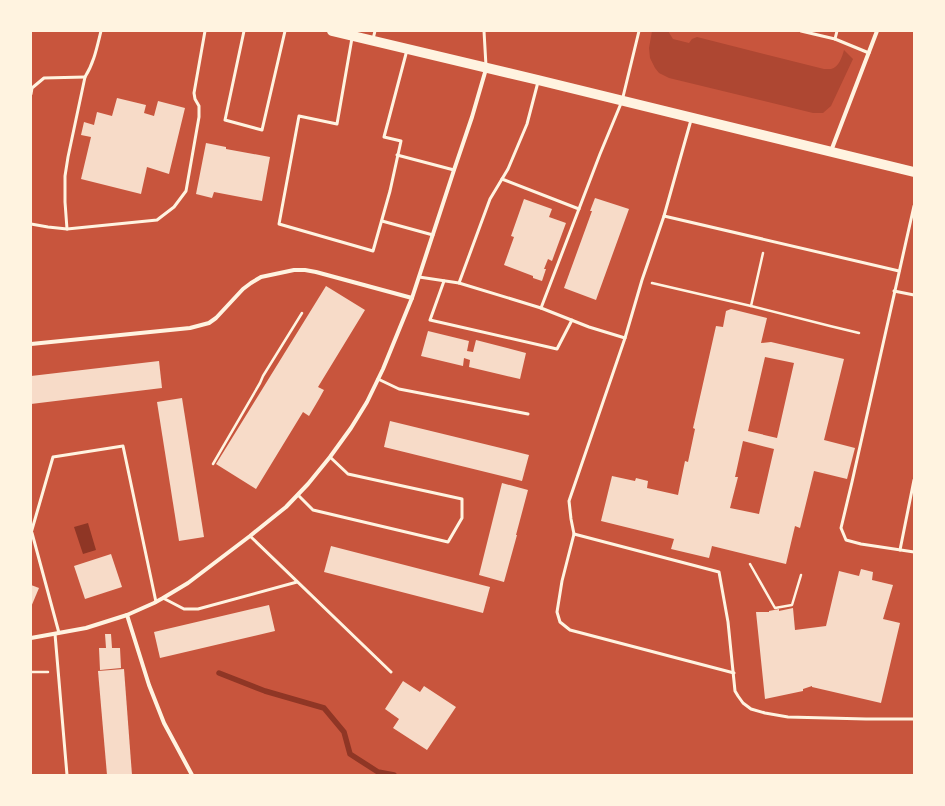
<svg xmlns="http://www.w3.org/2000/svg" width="945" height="806" font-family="Georgia,serif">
<rect width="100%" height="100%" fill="#c8553d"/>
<!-- green -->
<path fill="#ae4732" d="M652,31H668L673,39L689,43L692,39L697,37L824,69C827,69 829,69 831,69C839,67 842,57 844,50L853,59L831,106L823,113H813L669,78L659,73L655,68L650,58L649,48Z"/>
<!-- water -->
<path fill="#8f3625" d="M88,523L96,550L83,554L74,527Z"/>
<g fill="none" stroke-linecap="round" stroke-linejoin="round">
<!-- stream -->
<path stroke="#8f3625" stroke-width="5.5" d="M219,673L265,691L324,708L344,732L350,754L378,772L394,775"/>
</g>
<!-- building -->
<g fill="#f7dbc8" fill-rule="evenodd">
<path d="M117,98L146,105L144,113L154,116L158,101L185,108L169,174L147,167L141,194L81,179L91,137L81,135L84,122L94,125L97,112L112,116Z"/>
<path d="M206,143L226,147V149L270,157L262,201L214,192L212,198L196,194Z"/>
<path d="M595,198L629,209L596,300L564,288L592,211H590Z"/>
<path d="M524,199L552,209L549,217L566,223L552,261L548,259L544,269H546L542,281L533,278V276L504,265L514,237L511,236Z"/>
<path d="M326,286L365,310L318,387L324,390L319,399L309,416L303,412L256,489L216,464Z"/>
<path d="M731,309L767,318L761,343L771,342L844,359L824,440L855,448L847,479L814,471L800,528L795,526L786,564L712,546L709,558L671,549L674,539L601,521L612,476L635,481L636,478L648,481L647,488L678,495L685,461L688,462L695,429L693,428L716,326L723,327L726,311ZM765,357L794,363L777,438L748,431ZM743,441L774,449L759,514L730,508L738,477H735Z"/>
<path d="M428,331L469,341L467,351L473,352L476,340L526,353L520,379L469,367L470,360L464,358L463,366L421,356Z"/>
<path d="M159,361L162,388L31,404V376Z"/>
<path d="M182,398L204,537L179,541L157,402Z"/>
<path d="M390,421L529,455L522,481L384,447Z"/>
<path d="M502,483L528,490L516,535H517L504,582L479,575Z"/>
<path d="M331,546L490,587L483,613L324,572Z"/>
<path d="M111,554L122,587L85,599L74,566Z"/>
<path d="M861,569L873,572L872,580L893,585L883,619L900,623L881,703L812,687V686L803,689V691L765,699L756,612H769V611L779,609V611L793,608L795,630L826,626L839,571L859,576Z"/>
<path d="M31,585L39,588L31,607Z"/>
<path d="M269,605L275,631L160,658L154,632Z"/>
<path d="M105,634H111L112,648H120L121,668L100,670L99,648H106Z"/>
<path d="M124,669L132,775H107L98,671Z"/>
<path d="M403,681L420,692L424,686L456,707L427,750L393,728L399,719L385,709Z"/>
</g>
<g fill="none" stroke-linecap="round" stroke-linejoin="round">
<!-- path -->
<g stroke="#fff3e0" stroke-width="2.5">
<path d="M652,283L751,306L830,326L859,333"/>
<path d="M751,306L763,253"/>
<path d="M213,464L260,383L263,376L302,313"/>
<path d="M750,564L775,608L792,605L801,575"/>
<path d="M31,672H48"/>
</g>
<!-- service -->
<g stroke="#fff3e0" stroke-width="3">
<path d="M244,31L225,120L262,130L285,31"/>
<path d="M484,31L486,66"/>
<path d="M801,31L835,39L837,31"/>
<path d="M352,38L337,124L299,116L279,224L373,251L390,191L401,141L384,137L407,50"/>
<path d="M373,39L375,31"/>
<path d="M835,39L869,53"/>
<path d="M31,94L32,88L44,78L85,77"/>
<path d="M691,120L664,216L642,280L625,338L569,501L571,519L574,534L562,581L557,612L560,622L570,630L734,673"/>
<path d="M397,155L454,170"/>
<path d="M502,179L579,209"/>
<path d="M914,206L852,482L841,528L846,540L861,544L914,552"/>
<path d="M664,216L899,271"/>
<path d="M382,221L433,235"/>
<path d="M31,224L48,227L67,229L157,220L174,207L186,191L199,117V106L195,99L194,93L205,31"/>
<path d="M67,229L65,202V176L68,157L85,77C94,63 97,47 101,31"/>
<path d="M419,277L459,283L541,308L589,327L625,338"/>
<path d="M444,281L430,320L557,349L572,320"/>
<path d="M459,283L490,199L508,169L527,124L538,82"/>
<path d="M894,291L914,295"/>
<path d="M541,308L600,154L622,101L639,31"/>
<path d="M378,379L399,389L528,414"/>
<path d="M298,495L313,510L448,542L462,518V499L348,474L330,457"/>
<path d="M31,533L53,457L123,446L156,602"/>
<path d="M32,533L59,633"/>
<path d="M574,534L719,572L728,622L735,691L738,696L743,703L751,709L765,713L788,717L866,719H914"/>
<path d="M250,536L391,672"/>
<path d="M900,550L914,480"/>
<path d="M163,598L184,609H198L297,582"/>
<path d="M55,634L67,775"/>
</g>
<!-- minor -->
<g stroke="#fff3e0" stroke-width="4">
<path d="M831,151L877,31"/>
<path d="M31,344L190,328L209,323L216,318L243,289L251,283L261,277L294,270H305L316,272L412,298"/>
<path d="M127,615L149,685L164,723L192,775"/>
<path d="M31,638L86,628L127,615L154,603L163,598L188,583L250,536L286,507L308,484L330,457L351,428L367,402L383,369L412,298L454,170L472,117L486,69"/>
</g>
<!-- primary -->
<path stroke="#fff3e0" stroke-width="10" d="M332,31L538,80L914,172"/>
</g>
<!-- border -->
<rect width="945" height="806" fill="none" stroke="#fff3e0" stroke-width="64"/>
</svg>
